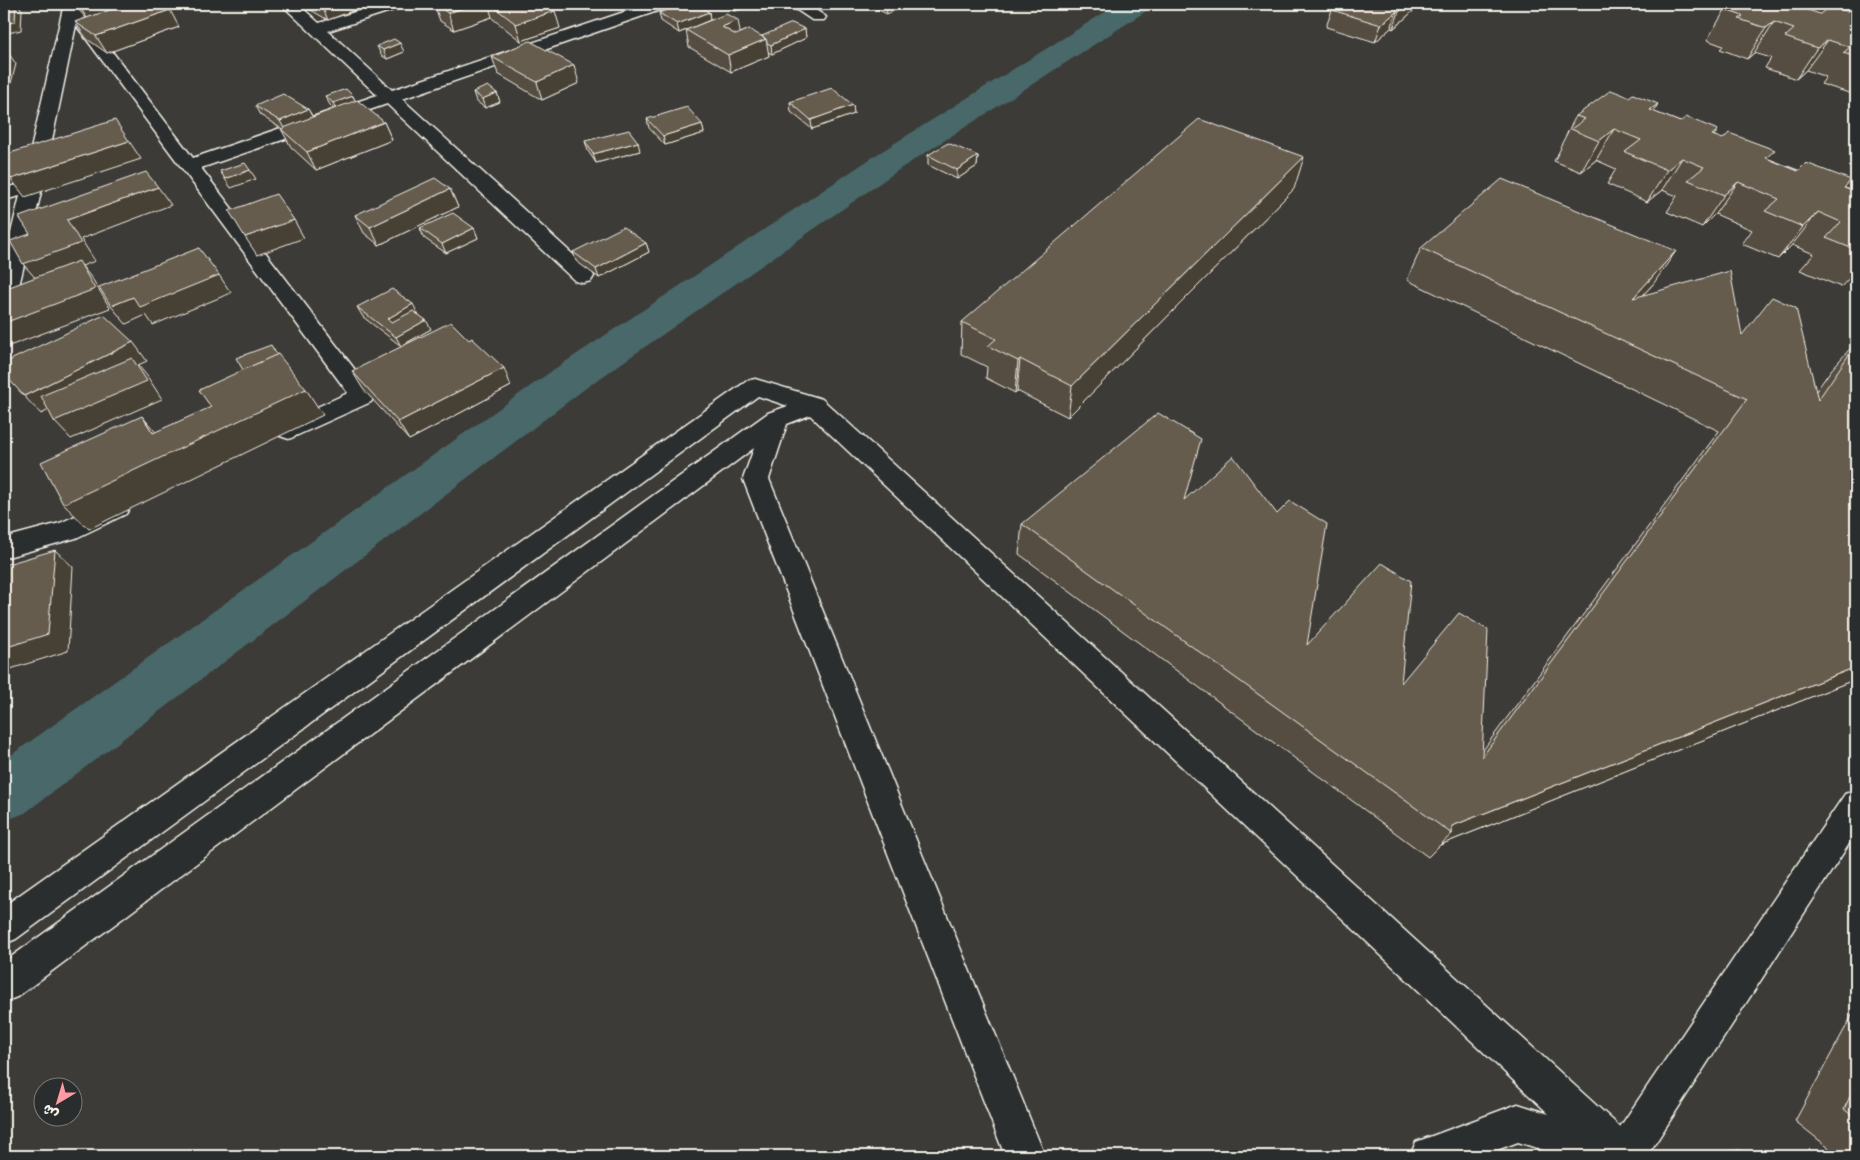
<svg xmlns="http://www.w3.org/2000/svg" width="1860" height="1160" font-family="Delius,'Playpen Sans Arabic',sans-serif">
<rect width="100%" height="100%" fill="#3c3b37"/>
<filter id="ink" filterUnits="userSpaceOnUse"><feTurbulence type="fractalNoise" baseFrequency=".02" numOctaves="2"/><feDisplacementMap in="SourceGraphic" scale="10" xChannelSelector="R" yChannelSelector="G"/><feConvolveMatrix kernelMatrix="1 2 1 2 8 2 1 2 1" color-interpolation-filters="sRGB"/></filter>
<g filter="url(#ink)">
<g fill="none" stroke-linecap="round" stroke-linejoin="round">
<!-- canal -->
<path fill="#486769" fill-rule="evenodd" d="M1118,4H1153L1148,10L903,167L586,388L25,813L4,821V760L556,368L879,153Z"/>
<defs>
<g id="street">
<path d="M64,4H80L79,8L193,158L377,95L281,4H298L319,23L381,4H405L403,7L328,31L392,90L648,4H671L669,7L402,99L591,271L594,276L591,281L583,283L575,281L387,104L201,168L375,396L371,402L289,439L280,436L277,430L280,424L348,393L76,25L42,188L15,303L12,308L4,310V261L20,196L4,200V188L23,184Z"/>
<path d="M788,4H807L826,17L824,20H812Z"/>
<path d="M755,379L822,399L1620,1127L1845,794L1856,790V833L1647,1156H1562L1518,1142L1481,1156H1410L1416,1142L1518,1104L1549,1114L810,415L787,424L769,479L1045,1156H1005L743,479L754,448L17,997L4,1002V962L768,413L788,406L758,396L16,939L4,944V906L747,381Z"/>
<path d="M117,497L126,500L130,507L126,514L76,538L4,558V538L60,523Z"/>
</g>
</defs>
<!-- street casing -->
<use href="#street" stroke="#f4f1e8" stroke-width="3"/>
<!-- street -->
<use href="#street" fill="#2a2d2e" fill-rule="evenodd"/>
</g>
<!-- wall -->
<g fill="#574e42" stroke="#f4f1e8">
<path d="M74,4H160L179,27L107,53L87,39L75,22L86,18L78,9Z"/>
<path d="M301,4H368V5L328,20L302,5Z"/>
<path d="M434,4H546L560,28L521,41L493,19L492,17L454,30L440,21Z"/>
<path d="M724,4H751V6L734,11Z"/>
<path d="M866,4H909L887,14Z"/>
<path d="M1339,4H1421L1393,29L1391,28L1375,42L1326,27L1332,10Z"/>
<path d="M1794,6L1856,27V90L1852,94L1821,84L1826,77L1806,70L1796,79L1765,68L1771,58L1754,53L1747,59L1720,49L1723,46L1707,40L1725,10Z"/>
<path d="M709,12L710,20L740,33L762,36L805,29L806,38L772,54L768,52L769,56L731,72L689,47L686,30L697,26L679,33L661,21L659,13Z"/>
<path d="M377,46L404,52L387,59L381,55Z"/>
<path d="M492,57L579,83L542,100L498,74Z"/>
<path d="M473,92L497,93L500,102L485,108L476,101Z"/>
<path d="M325,96H353L355,101L384,122L392,140L316,170L291,147L281,129H282L260,115L255,106L308,109L313,117L334,109L330,105Z"/>
<path d="M790,102L853,105L854,114L812,129L791,112Z"/>
<path d="M1654,112L1680,122L1718,130L1714,136L1769,159L1856,192V274L1854,273L1841,287L1800,270L1814,254L1792,245L1778,259L1742,244L1752,230L1715,214L1702,227L1667,212L1677,196L1662,190L1647,202L1607,184L1616,169L1596,160L1581,172L1554,161L1561,148L1560,147L1576,116Z"/>
<path d="M647,119L702,124L704,133L665,145L649,128Z"/>
<path d="M585,141L640,151L596,163L588,151Z"/>
<path d="M928,155L978,156L977,166L957,179L928,165Z"/>
<path d="M450,189L458,207L379,245L364,233L355,215Z"/>
<path d="M1294,189L1068,417L1017,391L1015,393L986,378L987,367L961,354L962,322Z"/>
<path d="M420,228H474L478,238L446,253L424,238Z"/>
<path d="M646,243L649,252L599,278L576,261L573,252Z"/>
<path d="M1421,248L1654,283L1643,295L1742,335L1816,391L1831,370L1856,342V679L1440,845L1428,857L1019,554L1022,524L1184,500L1307,645L1401,683L1483,750L1719,431L1407,280Z"/>
<path d="M357,307L418,314L431,329L401,346L363,317Z"/>
<path d="M352,371L511,386L409,440L363,389Z"/>
<path d="M1856,1008V1156H1839L1795,1121Z"/>
<path d="M1739,1150L1748,1156H1725L1726,1153Z"/>
</g>
<!-- shaded-wall -->
<g fill="#474036" stroke="#f4f1e8">
<path d="M16,4H18L22,10L21,30L4,34V24Z"/>
<path d="M100,4H128L87,18L81,9Z"/>
<path d="M321,4H368V5L328,20Z"/>
<path d="M476,4H488L492,17L454,30L448,13Z"/>
<path d="M733,4H751V6L734,11Z"/>
<path d="M886,4H909L887,14Z"/>
<path d="M1408,4H1421L1393,29L1399,12Z"/>
<path d="M170,10L179,27L107,53L96,36Z"/>
<path d="M555,11L560,28L521,41L516,24Z"/>
<path d="M1397,11L1391,28L1375,42L1381,25Z"/>
<path d="M709,12L710,20L679,33L677,24Z"/>
<path d="M1856,19V22L1841,44L1849,25Z"/>
<path d="M738,20L741,38L722,27Z"/>
<path d="M1774,22L1754,53L1747,59L1766,28Z"/>
<path d="M805,29L806,38L772,54L771,45Z"/>
<path d="M766,39L769,56L731,72L728,55Z"/>
<path d="M1828,40L1806,70L1796,79L1817,48Z"/>
<path d="M400,43L404,52L387,59L383,50Z"/>
<path d="M4,47L16,64L10,87L4,88Z"/>
<path d="M574,65L579,83L542,100L537,82Z"/>
<path d="M497,93L500,102L485,108L482,99Z"/>
<path d="M353,96L357,105L338,112L333,103Z"/>
<path d="M1658,104L1640,135L1650,110Z"/>
<path d="M853,105L854,114L812,129L811,120Z"/>
<path d="M308,109L313,118L285,130L280,121Z"/>
<path d="M384,122L392,140L316,170L307,152Z"/>
<path d="M702,124L704,133L665,145L663,136Z"/>
<path d="M1614,129L1596,160L1581,172L1599,141Z"/>
<path d="M129,141L141,159L25,197L11,179Z"/>
<path d="M638,142L640,151L596,163L593,154Z"/>
<path d="M978,156L977,166L957,179V170Z"/>
<path d="M1304,157L1294,189L1068,417L1072,386Z"/>
<path d="M1682,158L1662,190L1647,202L1667,170Z"/>
<path d="M250,170L256,179L231,188L225,179Z"/>
<path d="M1738,182L1715,214L1702,227L1724,195Z"/>
<path d="M158,187L171,205L81,239L95,261L82,266L93,280L110,308L4,348V323L39,282L23,264L67,220Z"/>
<path d="M450,189L458,207L379,245L370,227Z"/>
<path d="M1818,212L1792,245L1778,259L1803,227Z"/>
<path d="M294,220L304,238L257,255L245,237Z"/>
<path d="M474,228L478,238L446,253L442,244Z"/>
<path d="M646,243L649,252L599,278L596,269Z"/>
<path d="M1676,251L1654,283L1611,330L1633,298Z"/>
<path d="M219,275L231,293L153,325L146,315L126,324L111,306L133,297Z"/>
<path d="M413,304L418,314L392,328L387,319Z"/>
<path d="M426,320L431,329L401,346L396,337Z"/>
<path d="M133,342L147,361L138,365L147,376L162,399L71,439L54,421L137,366L41,414L24,396Z"/>
<path d="M1020,359L1017,391L1015,393L1018,361Z"/>
<path d="M504,368L511,386L409,440L398,422Z"/>
<path d="M306,389L323,415L89,529L63,504L153,433L142,416L164,442Z"/>
<path d="M55,550L73,567L68,651L4,671V648Z"/>
<path d="M1856,667V679L1440,845L1452,834V826Z"/>
</g>
<!-- building -->
<g fill="#655b4d" stroke="#f4f1e8">
<path d="M4,4H16L15,22L4,24Z"/>
<path d="M75,4H100L81,9Z"/>
<path d="M127,4H160L170,10L96,36L75,22Z"/>
<path d="M434,4H476L448,13Z"/>
<path d="M490,4H546L555,11L516,24Z"/>
<path d="M683,4H695L709,12L677,24L659,13Z"/>
<path d="M1339,4H1408L1399,12L1397,11L1381,25L1332,10Z"/>
<path d="M1733,4H1790L1820,14L1830,6L1856,14V19L1849,25L1856,27V57L1843,53L1850,47L1828,40L1817,48L1785,37L1794,29L1774,22L1766,28L1739,19L1743,16L1725,10Z"/>
<path d="M726,14L738,20L722,27L736,35L749,29L766,39L728,55L686,30Z"/>
<path d="M792,23L805,29L771,45L767,43L766,39L762,36Z"/>
<path d="M394,39L400,43L383,50L377,46Z"/>
<path d="M530,41L574,65L537,82L492,57Z"/>
<path d="M488,86L497,93L482,99L473,92Z"/>
<path d="M832,88L853,105L811,120L790,102Z"/>
<path d="M346,89L353,96L333,103L325,96Z"/>
<path d="M1611,90L1629,97L1633,94L1658,104L1650,110L1680,122L1686,117L1718,130L1712,135L1723,139L1729,133L1775,150L1766,158L1798,171L1806,163L1851,180L1844,188L1856,192V250L1826,238L1841,222L1818,212L1803,227L1765,211L1779,199L1738,182L1724,195L1688,180L1704,167L1682,158L1667,170L1625,152L1641,140L1614,129L1599,141L1571,129L1585,119L1576,116Z"/>
<path d="M283,94L308,109L280,121L255,106Z"/>
<path d="M357,100L384,122L307,152L281,129Z"/>
<path d="M687,107L702,124L663,136L647,119Z"/>
<path d="M1199,119L1304,157L1072,386L1020,359L1018,361L988,346L996,339L962,322Z"/>
<path d="M115,120L129,141L11,179L4,166V155Z"/>
<path d="M629,130L638,142L593,154L585,141Z"/>
<path d="M948,143L978,156L957,170L928,155Z"/>
<path d="M245,163L250,170L225,179L220,171Z"/>
<path d="M146,172L158,187L67,220L81,243L23,264L10,241L30,234L19,217Z"/>
<path d="M435,178L450,189L370,227L355,215Z"/>
<path d="M1502,179L1676,251L1633,298L1730,271L1742,335L1772,297L1796,308L1818,400L1856,344V667L1452,826V834L1022,524L1158,413L1201,439L1184,500L1233,456L1277,514L1290,501L1327,524L1307,645L1382,563L1411,581L1401,683L1459,613L1488,630L1482,757L1747,399L1421,248Z"/>
<path d="M276,194L294,220L245,237L229,211Z"/>
<path d="M453,213L474,228L442,244L420,228Z"/>
<path d="M623,227L646,243L596,269L573,252Z"/>
<path d="M199,248L219,275L140,307L133,297L111,306L99,287Z"/>
<path d="M79,261L95,289L4,323V289Z"/>
<path d="M392,289L413,304L387,319L392,322L413,311L426,320L396,337L357,307Z"/>
<path d="M104,315L133,342L24,396L4,374V363Z"/>
<path d="M451,322L469,340L472,338L504,368L398,422L352,371Z"/>
<path d="M271,345L277,355L243,370L236,358Z"/>
<path d="M278,354L306,389L63,504L41,462L142,416L153,433L211,407L199,390Z"/>
<path d="M132,358L147,381L54,421L41,396Z"/>
<path d="M55,550L48,634L4,648V565Z"/>
<path d="M1856,1084V1119L1844,1109Z"/>
<path d="M1739,1150L1748,1156H1737Z"/>
</g>
</g>
<!-- margin -->
<rect width="1860" height="1160" fill="none" stroke="#2a2d2e" stroke-width="20"/>
<rect x="10" y="10" width="1840" height="1140" fill="none" stroke="#f4f1e8" stroke-width="2" filter="url(#ink)"/>
<!-- north arrow -->
<g transform="translate(58 1102) rotate(218)"><circle r="24" fill="#2a2d2e" stroke="#7b7b78"/>
<path d="M0-4L9 19L0 12L-9 19Z" fill="#ff9aa2"/>
<text y="-8" font-size="14" font-weight="bold" text-anchor="middle" fill="#f4f1e8">ش</text>
</g>
</svg>
